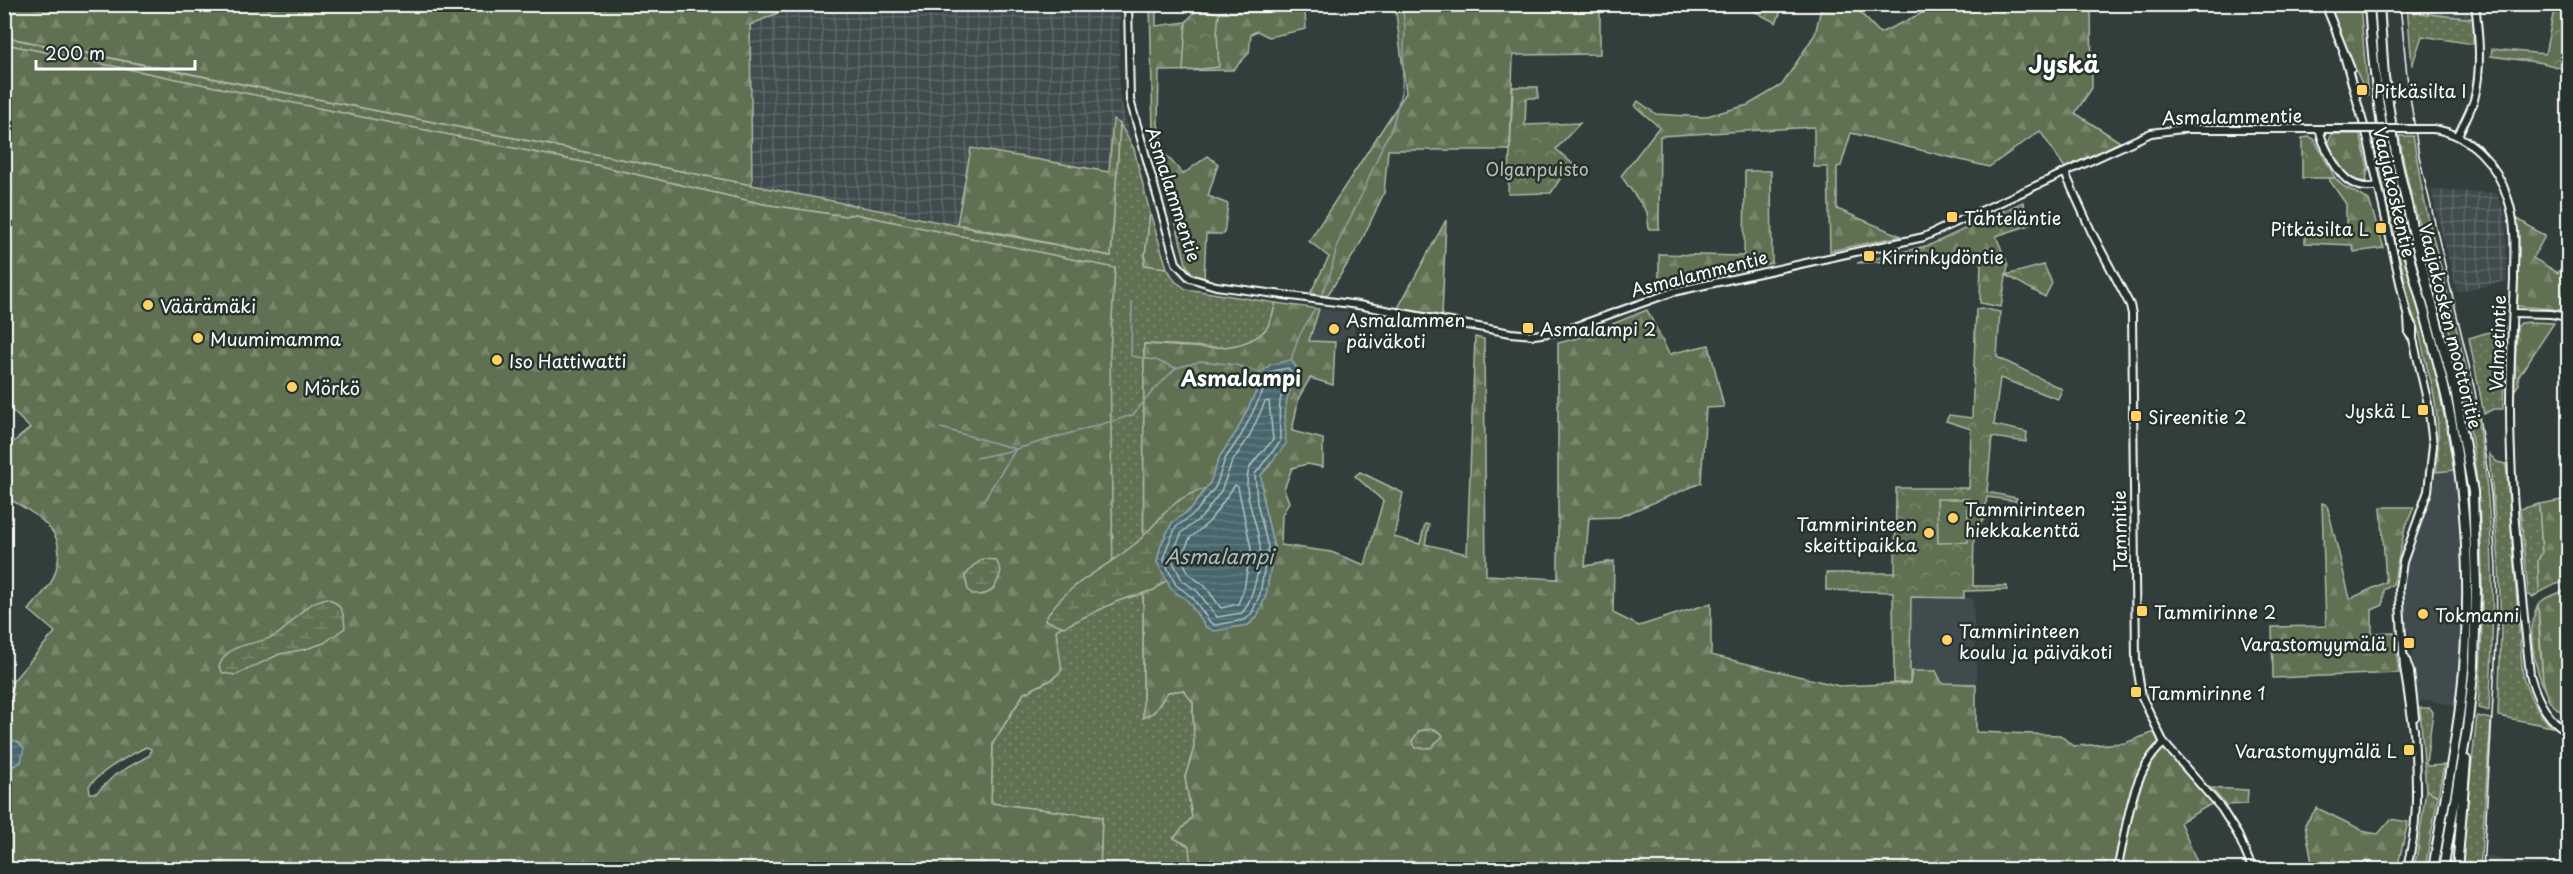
<svg xmlns="http://www.w3.org/2000/svg" width="2573" height="874" font-family="'Playpen Sans',sans-serif">
<defs>
<pattern id="industrial-grid" width="8" height="8" patternUnits="userSpaceOnUse" patternTransform="scale(1.5)"><rect width="8" height="8" fill="#404b4d"/><path d="M0 4h8M4 0v8" fill="none" stroke="#5d6668"/></pattern>
<pattern id="grass-dots" width="8" height="8" patternUnits="userSpaceOnUse" patternTransform="scale(1.5)"><rect width="8" height="8" fill="#617152"/><path d="M2 2h.1M6 6h.1" fill="none" stroke="#79866c" stroke-width="1.8" stroke-linecap="round"/></pattern>
<pattern id="forest-firs" width="22" height="20" patternUnits="userSpaceOnUse" patternTransform="scale(1.5)"><rect width="22" height="20" fill="#617152"/><path d="M5 1l3.5 6h-7zM16 11l3.5 6h-7z" fill="#79866c"/></pattern>
<pattern id="wetland-marsh" width="20" height="14" patternUnits="userSpaceOnUse" patternTransform="scale(1.5)"><rect width="20" height="14" fill="#617152"/><path d="M1 5h8M5 5V1M11 12h8M15 12V8" fill="none" stroke="#79866c"/></pattern>
<pattern id="park-crowns" width="20" height="18" patternUnits="userSpaceOnUse" patternTransform="scale(1.5)"><rect width="20" height="18" fill="#617152"/><path d="M2 6a3 3 0 1 1 6 0M12 15a3 3 0 1 1 6 0" fill="none" stroke="#79866c"/></pattern>
<pattern id="water-rules" width="6" height="5" patternUnits="userSpaceOnUse" patternTransform="scale(1.5)"><rect width="6" height="5" fill="#46666c"/><path d="M0 2.5h6" fill="none" stroke="#627d82"/></pattern>
</defs>
<rect width="100%" height="100%" fill="#323e3c"/>
<filter id="ink" filterUnits="userSpaceOnUse"><feTurbulence type="fractalNoise" baseFrequency=".0167" numOctaves="2"/><feDisplacementMap in="SourceGraphic" scale="12" xChannelSelector="R" yChannelSelector="G"/><feConvolveMatrix kernelMatrix="1 2 1 2 8 2 1 2 1" color-interpolation-filters="sRGB"/></filter>
<g filter="url(#ink)">
<!-- built -->
<g fill="#404b4d">
<path d="M1319,309L1354,313L1355,339L1335,342L1309,341Z"/>
<path d="M2454,470L2460,557L2461,637L2456,706L2429,700L2418,702L2409,632L2403,616V588L2407,562L2434,486L2436,472Z"/>
<path d="M1911,597L1973,598L1977,678L1976,684L1942,683L1936,671H1912Z"/>
<path d="M2487,856L2545,869H2486Z"/>
</g>
<!-- industrial -->
<g fill="url(#industrial-grid)">
<path d="M886,4L1120,5L1119,94L1134,149L1120,124L1114,119L1109,172L972,149L957,224L870,210L752,185L750,25L796,5H873L876,11Z"/>
<path d="M2419,5H2473L2474,19L2419,13Z"/>
<path d="M2431,190L2496,193L2506,216L2507,281L2457,292Z"/>
</g>
<!-- grass -->
<g fill="url(#grass-dots)" stroke="#b0b8a8" stroke-width="1.5">
<path d="M4,5L18,40L1111,256L1120,124L1134,149L1150,213L1144,265L1167,268L1175,281L1186,289L1276,303C1273,311 1271,323 1266,329C1239,360 1181,342 1144,344L1143,717L1154,712L1168,692L1183,690L1193,702L1194,748L1185,777L1192,817L1246,869H1100L1102,817L991,803L993,743L1024,693L1051,680L1056,630L1091,608L1115,268L855,214L845,216L763,204L587,163L5,44Z"/>
<path d="M1743,5H1774L1782,9L1776,23Z"/>
<path d="M2407,5H2419L2420,13L2474,19L2473,44L2422,36L2412,66Z"/>
<path d="M2372,135L2378,136L2405,261L2435,367L2454,470L2436,472C2441,437 2437,399 2427,367C2422,348 2421,331 2412,313Z"/>
<path d="M2399,136H2413C2418,164 2422,193 2429,221C2446,290 2466,359 2479,429C2495,522 2495,617 2489,711L2478,708C2486,594 2484,480 2459,369C2441,290 2412,215 2399,136Z"/>
<path d="M2505,327L2503,409H2493L2484,414L2469,338Z"/>
<path d="M2489,454L2497,462L2506,464L2523,678C2530,698 2537,712 2552,727L2498,716L2501,630L2499,563Z"/>
<path d="M2539,504L2542,552L2538,561L2539,593L2533,597L2529,595L2528,591L2520,509Z"/>
<path d="M2538,604C2539,637 2540,669 2549,701C2536,671 2524,634 2538,604Z"/>
<path d="M2420,708H2430L2433,712L2426,763L2427,766L2444,765L2438,796L2426,790Z"/>
<path d="M2477,716L2491,719L2480,869L2460,870Z"/>
</g>
<!-- forest -->
<g fill="url(#forest-firs)" stroke="#b0b8a8" stroke-width="1.5" fill-rule="evenodd">
<path d="M4,5L5,4L796,5L750,25L752,185L5,37Z"/>
<path d="M1150,5H1156V26L1186,22L1224,12H1274L1281,5H1313V8L1305,12L1306,29L1269,37L1257,31L1251,34L1249,53L1233,70L1159,71L1158,124L1165,154L1183,174L1208,156L1218,164L1208,196L1228,204L1224,234H1206L1204,279L1193,275L1186,264L1153,132Z"/>
<path d="M1395,5H1600V54L1513,55L1510,150H1388L1384,193L1359,246L1327,296L1310,294L1329,257L1309,241L1406,93Z"/>
<path d="M1822,5H1853L1880,33L1939,5H2091L2092,88L2075,113L2120,142L2065,168L2040,131L1989,167L1851,133L1841,166L1837,167V209L1901,236L1830,251L1828,167H1814V127L1660,136L1659,229H1649L1647,212L1621,176L1659,127L1635,106L1638,101L1656,114L1703,117L1748,105L1782,85L1815,34Z"/>
<path d="M2329,5H2360L2368,96L2349,56Z"/>
<path d="M5,44L587,163L763,204L845,216L855,214L1115,268L1110,353L1113,580L1091,608L1056,630L1062,670L1051,680L1024,693L993,743L991,803L1102,817L1100,869H5V770L21,762L8,739L5,741V704L14,694L5,686V676L12,682L55,632L29,610C36,601 44,593 50,584C57,572 62,551 56,538C49,521 20,504 5,497L4,450L30,428L5,404ZM146,747L151,749L150,755L116,774L96,793H90L89,786C105,768 125,758 146,747Z"/>
<path d="M1113,119L1120,124L1111,256L957,224L971,148L1109,172Z"/>
<path d="M2332,134H2360L2368,168L2366,182L2351,180L2338,164L2328,142Z"/>
<path d="M1745,171H1771L1772,263L1659,289V254L1744,256Z"/>
<path d="M2328,178H2335L2343,186L2369,200L2384,248L2354,252L2352,245L2305,243V229H2346V204Z"/>
<path d="M2023,202L2030,225L1996,236L2008,265L2001,307L1980,303L1981,256L1857,263L1930,245Z"/>
<path d="M1150,213L1167,268L1144,265Z"/>
<path d="M2516,218L2545,236L2533,258L2558,273L2568,256V303L2563,310L2517,306L2519,236Z"/>
<path d="M1446,220L1442,316L1398,308Z"/>
<path d="M1276,303L1319,309L1309,341L1335,342L1333,385L1310,378L1299,397L1292,431L1323,439V467L1307,464L1292,468L1284,489L1289,502L1282,515L1281,545L1331,552L1365,565L1383,501L1355,476L1360,472L1403,493L1394,537L1420,544L1425,524L1429,525L1425,544L1467,554L1475,337L1484,339L1486,575L1558,579V343L1578,338L1647,310L1669,354L1709,345L1724,407L1706,408L1701,483L1619,517L1589,518L1585,566L1614,561L1613,613L1639,626L1711,603V655L1839,686L1910,683L1912,671H1936L1942,683L1976,684V732L2060,735L2073,746L2125,743L2155,732L2170,755L2213,803L2180,822L2200,869L1219,870L1211,867L1200,869L1190,859L1189,846L1174,838L1192,817L1185,777L1194,748L1193,702L1183,690L1168,692L1154,712L1143,718L1144,344C1179,345 1241,358 1266,329C1271,323 1273,311 1276,303ZM1299,372L1287,392L1284,405L1285,418L1270,465L1261,475L1263,502L1274,547L1266,595L1257,617L1248,625L1206,627L1188,601L1192,508L1210,483L1220,456L1237,431L1259,386L1261,373Z"/>
<path d="M2530,322L2554,323L2518,377L2519,384L2514,391L2517,327L2521,323Z"/>
<path d="M2568,499V581L2554,585L2539,593L2538,561L2542,552L2539,504Z"/>
<path d="M2322,503L2327,505L2350,599L2386,582L2381,507H2414L2405,528L2393,584L2384,590L2383,605L2372,610V634L2394,633L2399,673L2273,678L2272,627L2326,626Z"/>
<path d="M2568,589V718L2549,701L2543,680L2538,604L2546,598Z"/>
<path d="M2211,788L2248,790L2247,804L2226,805Z"/>
<path d="M2426,790L2438,796L2425,869H2413L2417,854Z"/>
<path d="M2317,808L2366,832L2378,834L2391,819L2408,822L2397,869H2313L2305,824Z"/>
</g>
<!-- wetland -->
<g fill="url(#wetland-marsh)" stroke="#b0b8a8" stroke-width="1.5">
<path d="M1207,488L1192,508L1172,523L1161,545L1157,562L1167,580L1154,590L1118,601L1064,627L1045,620C1064,584 1106,569 1136,543C1162,520 1169,498 1207,488Z"/>
<path d="M983,559L996,560L1001,571C996,588 992,596 973,595L968,590L965,576L973,566Z"/>
<path d="M327,598C341,604 344,612 345,628L324,643L306,649L280,654L236,675L223,673L219,667C228,639 259,647 278,634C298,620 301,604 327,598Z"/>
<path d="M1433,729L1441,733L1443,736L1431,748H1416L1412,741L1419,731Z"/>
</g>
<!-- park -->
<g fill="url(#park-crowns)" stroke="#b0b8a8" stroke-width="1.5">
<path d="M1197,9L1219,13L1217,33L1219,67L1183,71L1186,22Z"/>
<path d="M2554,10H2568V70L2543,63L2491,56L2492,49L2545,54Z"/>
<path d="M1513,87H1538V98H1526L1525,125L1580,123L1556,149L1574,165L1560,179L1551,193L1508,194Z"/>
<path d="M2310,137L2314,139L2335,178H2302V138Z"/>
<path d="M2044,265L2052,283L2045,297L2006,275Z"/>
<path d="M1981,308L2000,312L1997,357L2062,389L2058,399L2000,378L1994,425L2027,432L2026,442L1992,437L1987,492L2017,498L2016,501L1987,497L1984,519L1974,532L1973,586H2007V590L1964,591V598L1911,597L1910,683H1894L1893,592L1826,590V573H1895L1896,488H1969L1971,429L1946,421L1949,415L1972,418L1976,309Z"/>
</g>
<!-- pitch -->
<path fill="#617152" stroke="#b0b8a8" stroke-width="1.5" d="M1937,499H1968V542L1938,543Z"/>
<!-- water -->
<g fill="url(#water-rules)" stroke="#90a3a7" stroke-width="1.5">
<path d="M1291,360L1299,372C1282,402 1285,411 1286,444L1261,475L1263,502L1274,547L1266,595L1257,617L1248,625L1214,631L1206,627L1188,601L1171,589L1157,562L1161,545L1172,523L1192,508L1210,483L1220,456L1237,431L1259,386L1261,373L1270,365Z"/>
<path d="M8,739L18,742L24,748L21,762L5,770V741Z"/>
</g>
<g fill="none" stroke-linecap="round" stroke-linejoin="round">
<!-- shore -->
<g stroke="#b5c2c4" stroke-width="1.5">
<path d="M1288,368L1291,373C1275,402 1280,411 1280,442L1255,474L1257,503L1268,547L1260,594L1252,613L1245,620L1215,625L1210,622L1192,597L1176,585L1164,561L1167,547L1176,527L1196,512L1216,486L1225,459L1242,434L1264,389L1267,376L1273,371Z"/>
<path d="M1269,401L1273,440C1266,449 1250,462 1248,473C1243,499 1258,522 1260,547C1262,562 1252,602 1242,613L1217,617L1198,592L1182,580L1172,560L1174,550L1182,532L1202,517L1221,491L1232,462L1249,437L1265,402Z"/>
<path d="M1235,485L1238,487L1251,548L1244,589L1238,604L1221,608L1205,586L1189,574L1181,557L1190,538L1209,522Z"/>
</g>
<!-- stream -->
<g stroke="#90a3a7" stroke-width="1.5">
<path d="M1321,296L1331,272L1337,245L1364,190L1384,142L1392,129L1402,88L1405,28L1402,4"/>
<path d="M1132,302L1131,356L1155,360L1176,368"/>
<path d="M1291,360L1298,338L1314,310"/>
<path d="M941,428L1016,449"/>
<path d="M976,458L1014,450"/>
<path d="M983,501L1016,449L1133,415L1152,392L1176,368L1201,361L1236,365L1261,373"/>
</g>
<defs>
<g id="secondary">
<path d="M1128,4L1130,100L1176,263L1190,278L1216,286L1358,305L1511,333L1534,335L1563,331L1673,292L1924,237L2151,133L2182,129H2355"/>
<path d="M2325,4L2351,69"/>
<path d="M2343,52L2367,136L2408,318L2409,334L2413,339"/>
<path d="M2320,129C2320,138 2324,144 2328,152C2338,174 2352,192 2378,186"/>
<path d="M2433,129C2471,134 2497,164 2508,199C2517,225 2514,253 2514,280C2512,323 2510,365 2510,408C2510,495 2521,588 2530,675C2536,697 2547,721 2568,731"/>
<path d="M2458,135C2464,123 2470,112 2474,100C2482,70 2479,35 2475,4"/>
<path d="M2065,173L2092,233L2130,305L2132,314L2136,660L2142,697L2164,743L2221,808L2238,835L2253,870"/>
<path d="M2513,313L2551,314L2568,317"/>
<path d="M2408,318L2413,327V339L2428,404L2433,445L2428,491L2403,562L2399,588L2404,667L2414,732"/>
<path d="M2405,657L2410,672L2415,717"/>
<path d="M2117,870C2127,829 2130,772 2164,743"/>
<path d="M2406,870C2420,823 2416,779 2414,730"/>
</g>
<g id="highway">
<path d="M2369,4C2374,86 2386,166 2406,245C2425,317 2448,387 2458,461C2469,540 2470,621 2461,700C2454,757 2442,813 2433,870"/>
<path d="M2379,4L2384,77L2397,161L2414,235L2456,395L2473,492L2476,587L2474,666L2467,729L2443,870"/>
<path d="M2457,870L2466,760"/>
</g>
</defs>
<!-- secondary casing -->
<use href="#secondary" stroke="#fff" stroke-width="10"/>
<!-- highway casing -->
<use href="#highway" stroke="#fff" stroke-width="12"/>
<!-- secondary -->
<use href="#secondary" stroke="#26332d" stroke-width="6"/>
<!-- highway -->
<use href="#highway" stroke="#26332d" stroke-width="8"/>
<!-- rail -->
<path stroke="#fff" stroke-width="1.5" d="M2400,4L2407,76L2419,156L2475,391L2491,494L2496,567L2497,629L2483,870"/>
<defs>
<path id="secondary-bridge" d="M2355,129H2433"/>
</defs>
<!-- secondary-bridge casing -->
<use href="#secondary-bridge" stroke="#fff" stroke-width="10" stroke-linecap="butt"/>
<!-- secondary-bridge -->
<use href="#secondary-bridge" stroke="#26332d" stroke-width="6"/>
</g>
</g>
<!-- markers -->
<g fill="#ffd166" stroke="#26332d" stroke-width="2">
<rect x="2356" y="84" width="12" height="12" rx="3"/>
<rect x="1946" y="211" width="12" height="12" rx="3"/>
<rect x="2375" y="222" width="12" height="12" rx="3"/>
<rect x="1863" y="250" width="12" height="12" rx="3"/>
<circle cx="148" cy="305" r="6"/>
<rect x="1522" y="322" width="12" height="12" rx="3"/>
<circle cx="1334" cy="329" r="6"/>
<circle cx="198" cy="338" r="6"/>
<circle cx="497" cy="360" r="6"/>
<circle cx="292" cy="387" r="6"/>
<rect x="2417" y="404" width="12" height="12" rx="3"/>
<rect x="2130" y="410" width="12" height="12" rx="3"/>
<circle cx="1953" cy="518" r="6"/>
<circle cx="1929" cy="533" r="6"/>
<rect x="2136" y="605" width="12" height="12" rx="3"/>
<circle cx="2423" cy="614" r="6"/>
<circle cx="1947" cy="640" r="6"/>
<rect x="2403" y="637" width="12" height="12" rx="3"/>
<rect x="2130" y="686" width="12" height="12" rx="3"/>
<rect x="2403" y="744" width="12" height="12" rx="3"/>
</g>
<g text-anchor="middle" dominant-baseline="central" stroke-width="5" stroke-linejoin="round" paint-order="stroke">
<!-- poi labels -->
<g font-size="18" fill="#fff" stroke="#26332d" text-anchor="start">
<text x="2374" y="90">Pitkäsilta I</text>
<text x="1964" y="217">Tähteläntie</text>
<text x="2369" y="228" text-anchor="end">Pitkäsilta L</text>
<text x="1881" y="256">Kirrinkydöntie</text>
<text x="160" y="305">Väärämäki</text>
<text x="1346" y="319">Asmalammen<tspan x="1346" dy="21">päiväkoti</tspan></text>
<text x="1540" y="328">Asmalampi 2</text>
<text x="210" y="338">Muumimamma</text>
<text x="509" y="360">Iso Hattiwatti</text>
<text x="304" y="387">Mörkö</text>
<text x="2411" y="410" text-anchor="end">Jyskä L</text>
<text x="2148" y="416">Sireenitie 2</text>
<text x="1965" y="508">Tammirinteen<tspan x="1965" dy="21">hiekkakenttä</tspan></text>
<text x="1917" y="523" text-anchor="end">Tammirinteen<tspan x="1917" dy="21">skeittipaikka</tspan></text>
<text x="2154" y="611">Tammirinne 2</text>
<text x="2435" y="614">Tokmanni</text>
<text x="1959" y="630">Tammirinteen<tspan x="1959" dy="21">koulu ja päiväkoti</tspan></text>
<text x="2397" y="643" text-anchor="end">Varastomyymälä I</text>
<text x="2148" y="692">Tammirinne 1</text>
<text x="2397" y="750" text-anchor="end">Varastomyymälä L</text>
</g>
<!-- street labels -->
<g font-size="18" fill="#fff" stroke="#26332d">
<text transform="translate(2232 116) rotate(-1)">Asmalammentie</text>
<text transform="translate(2395 192) rotate(77)">Vaajakoskentie</text>
<text transform="translate(1174 194) rotate(72)">Asmalammentie</text>
<text transform="translate(1699 273) rotate(-14)">Asmalammentie</text>
<text transform="translate(2451 326) rotate(76)">Vaajakosken moottoritie</text>
<text transform="translate(2497 343) rotate(-88)">Valmetintie</text>
<text transform="translate(2119 531) rotate(-91)">Tammitie</text>
</g>
<!-- park labels -->
<g font-size="18" fill="#b8bfb1" stroke="#26332d">
<text x="1537" y="168">Olganpuisto</text>
</g>
<!-- water labels -->
<g font-size="20" font-style="italic" fill="#acbabd" stroke="#26332d">
<text x="1219" y="556">Asmalampi</text>
</g>
<!-- quarter labels -->
<g font-size="21" font-weight="bold" fill="#fff" stroke="#26332d">
<text x="1241" y="377">Asmalampi</text>
</g>
<!-- district labels -->
<g font-size="24" font-weight="bold" fill="#fff" stroke="#26332d">
<text x="2064" y="63">Jyskä</text>
</g>
</g>
<!-- margin -->
<rect width="2573" height="874" fill="none" stroke="#26332d" stroke-width="24"/>
<rect x="12" y="12" width="2549" height="850" fill="none" stroke="#fff" stroke-width="2" filter="url(#ink)"/>
<!-- scale -->
<path d="M36 60v9h159v-9" fill="none" stroke="#ffffff" stroke-width="3"/>
<text x="45" y="60" font-size="18" fill="#ffffff" stroke="#26332d" stroke-width="4.5" paint-order="stroke">200 m</text>
</svg>
